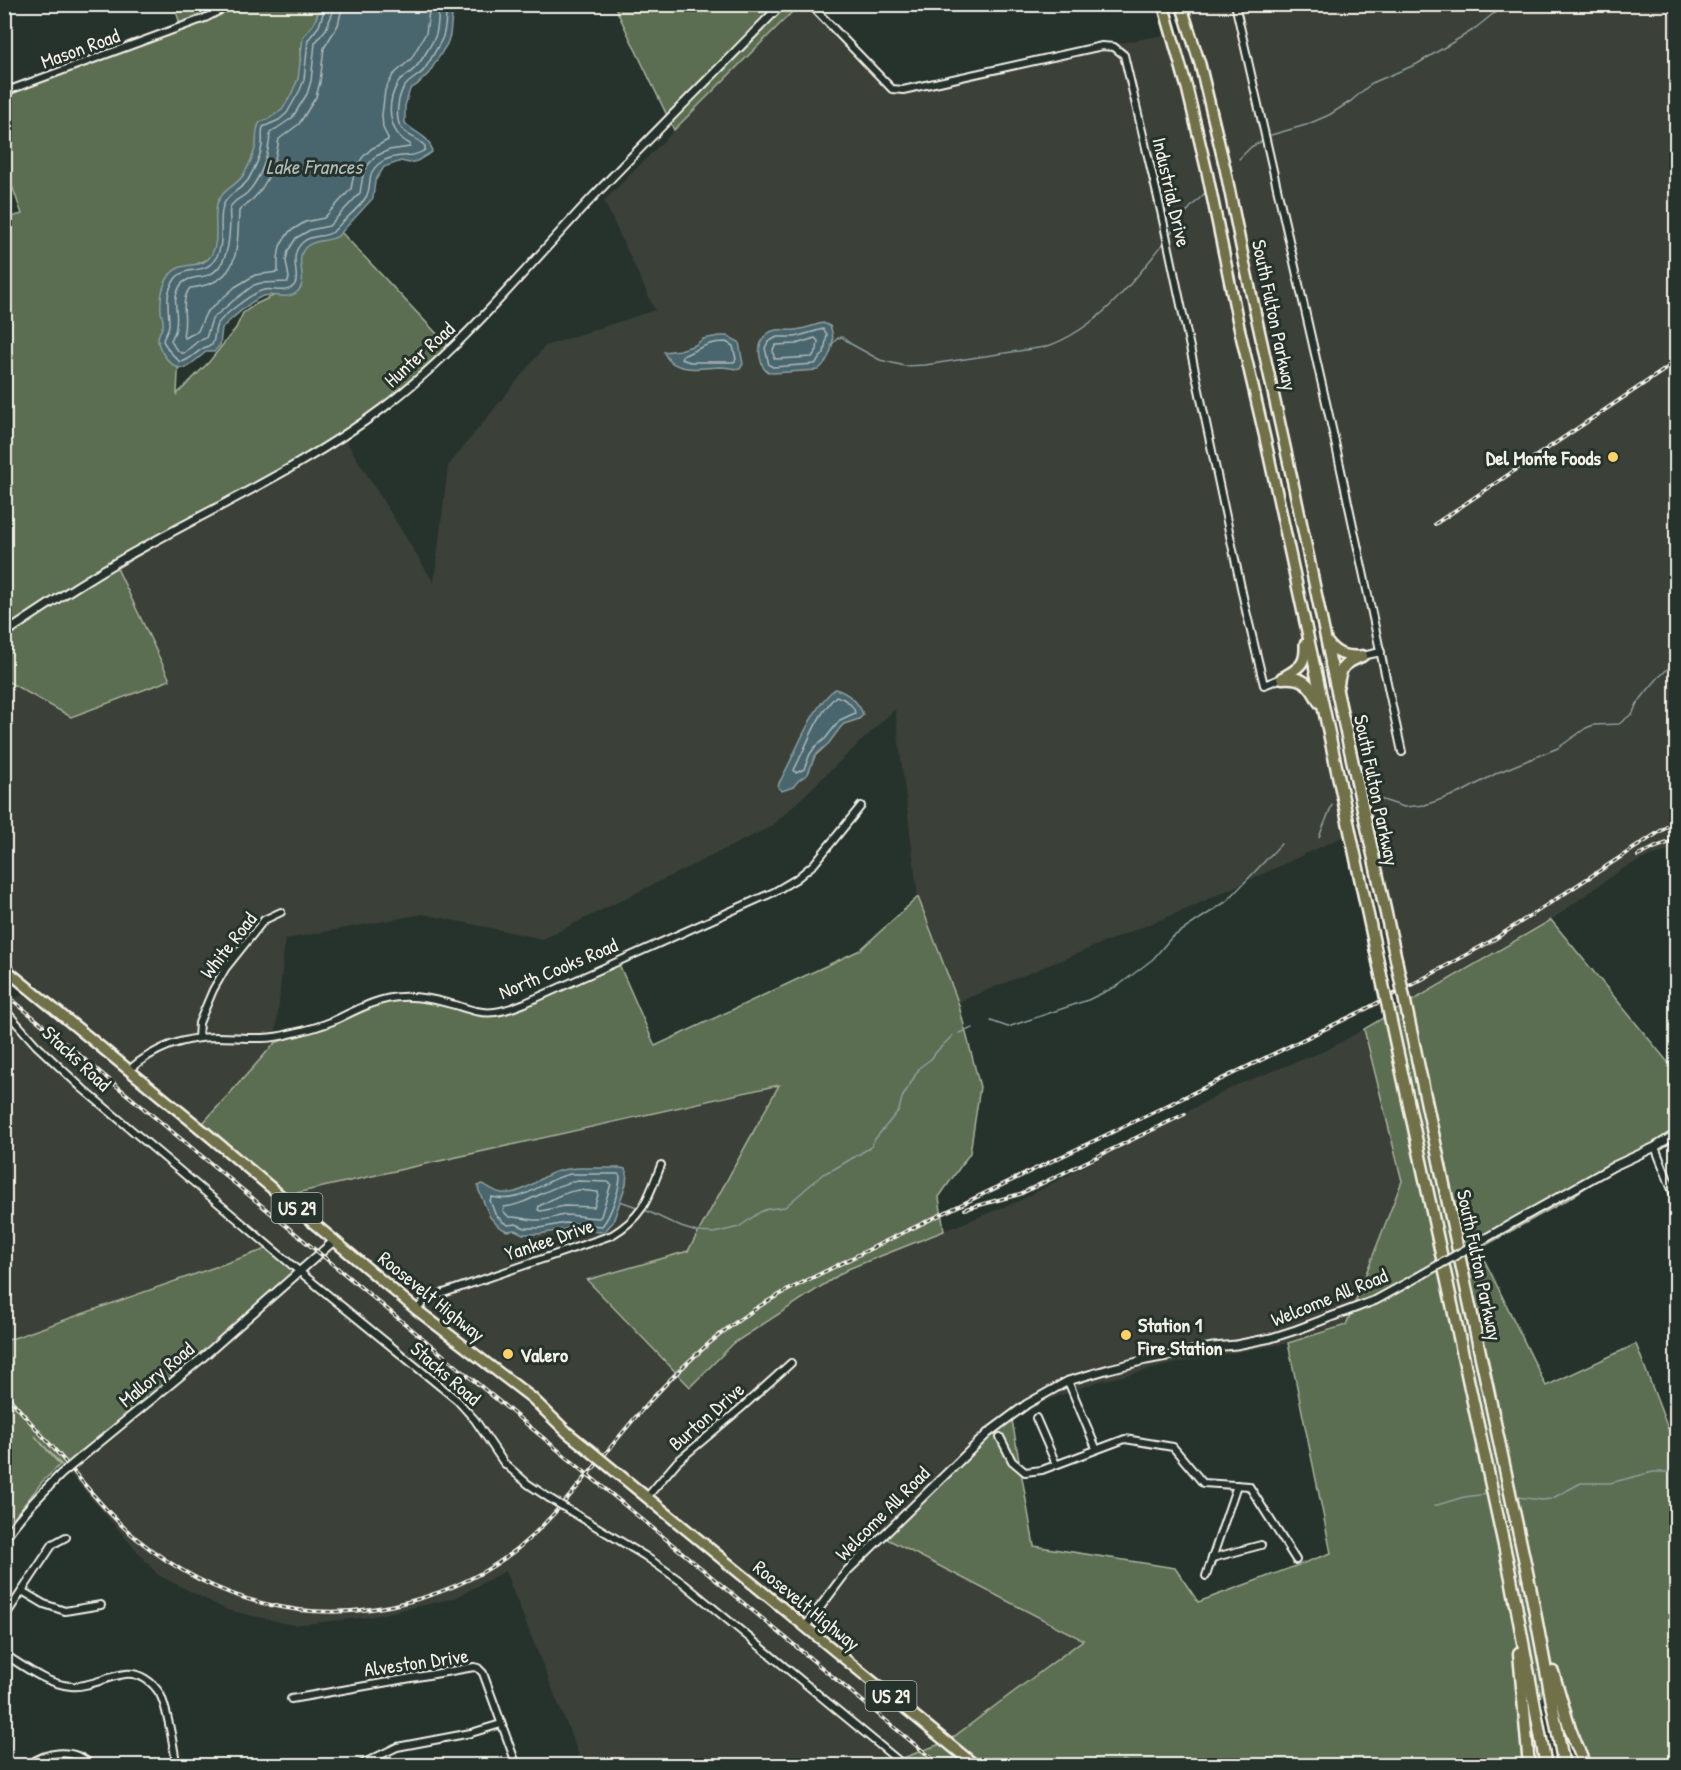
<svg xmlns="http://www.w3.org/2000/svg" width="1681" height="1770" font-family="'Patrick Hand',sans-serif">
<rect width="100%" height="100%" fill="#26332d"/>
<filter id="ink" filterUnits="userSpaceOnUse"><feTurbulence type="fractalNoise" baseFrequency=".0167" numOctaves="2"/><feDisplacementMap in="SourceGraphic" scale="12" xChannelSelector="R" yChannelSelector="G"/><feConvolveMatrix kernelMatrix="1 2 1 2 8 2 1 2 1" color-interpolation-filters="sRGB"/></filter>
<g filter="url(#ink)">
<!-- built -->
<path fill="#3b4039" d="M799,5H811L897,86L1184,31L1171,5H1676V849L1650,856L1622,869L1551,920L1399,1009L1357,830L1189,908L958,1002L918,897L895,709L772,826L543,939L423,914L285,939L275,1043L196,1132L283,1196L780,1085L688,1251L690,1386L734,1343L848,1269L1019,1201L1237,1085L1327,1050L1364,1029L1402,1180L1346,1325L1288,1343L1182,1362L1097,1382L1048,1400L1008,1422L947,1473L887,1540L1084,1639L948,1741L882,1765H583L505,1571L455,1598L370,1617L293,1625L227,1610L158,1575L68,1472L271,1247L5,1341V1002L31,992L5,968V680L71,716L169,681L117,568L343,436L434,583L448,466L545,346L655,310L604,201Z"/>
<!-- green -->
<g fill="#5b6e51" stroke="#a8b09c" stroke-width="1.5">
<path d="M174,5H320L314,25L300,50L301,73L221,254L170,275L172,298L180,334L177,394L209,362L236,328L243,313L256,304L290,288L304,242L342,233L454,352L343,436L117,568L170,680L71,717L5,680L4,219L22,214L5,166V96L182,30Z"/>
<path d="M614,5H799L674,130Z"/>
<path d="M918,897L958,1002L980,1087L970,1153L939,1197L944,1231L848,1269L734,1343L690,1387L587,1280L688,1251L779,1085L283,1196L195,1132L275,1043L318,1027L375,1001L406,998L506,1011L618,962L655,1046L860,950Z"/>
<path d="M1551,920L1676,1072V1133L1603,1176L1567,1200L1479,1249L1546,1386L1636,1344L1676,1450V1765H1588L1579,1755L1544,1678L1528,1765L1132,1766L1123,1759L1118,1766H882L948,1741L1083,1640L887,1539L947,1473L1012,1420L1034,1546L1175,1568L1198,1602L1331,1553L1288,1343L1346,1325L1402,1181L1364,1029Z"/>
<path d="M272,1247L302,1273L68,1472L35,1436L60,1465L42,1482L5,1529V1341Z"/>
</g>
<!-- water -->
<g fill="#48666e" stroke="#8d9e9f" stroke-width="1.5">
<path d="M321,5H453L450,35L447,44L429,73L417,85L410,89L405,106V123C415,134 430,135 432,152L417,161L409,163L401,161L384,167L375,181L373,198L338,236C329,242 316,239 307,246C291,259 312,281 296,293C286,300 274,293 263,296C252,300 231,319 222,328L220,345L214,352H206L186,368C185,368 179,368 177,367C168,363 157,348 158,338C158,333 162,330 163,325C164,321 162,316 161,312C160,300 162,286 169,276C182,258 202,272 212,254C220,239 213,220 217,204C221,190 237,186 244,174C250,164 254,154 256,144C257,135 255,130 260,122L268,119L282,110L291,95L298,79L303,37L314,23Z"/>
<path d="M823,323L830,326C837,341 830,360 818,370L773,373C765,373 763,368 761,361C757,348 761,333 776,330C782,329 789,331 795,330C804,329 814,325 823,323Z"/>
<path d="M719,336H727L739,342L743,364L740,369C733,369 727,367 720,367C702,368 672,374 664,352L680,350L695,345L703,339Z"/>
<path d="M835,689C847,692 860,703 863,715L859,719L844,724L840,728L829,743L815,756L808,774L799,780L793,787L782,791L778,787L779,783C794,758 812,705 835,689Z"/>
<path d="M578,1168H621L625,1169L627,1172L626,1184L613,1222L605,1231L599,1232L583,1229L574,1231L566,1229L540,1234H523L515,1230L507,1231L499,1227L490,1217L479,1191L478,1186L481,1184C489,1186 495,1193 503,1193C518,1195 534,1183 546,1176C556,1170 567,1169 578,1168Z"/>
</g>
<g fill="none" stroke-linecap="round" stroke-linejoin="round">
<!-- shore -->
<g stroke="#afb9b7" stroke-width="1.5">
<path d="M326,4L319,26L308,40L304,80L300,90L287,113L279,120L263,127C261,133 263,139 262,146C260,157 254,170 248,180C241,190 227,194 223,206C218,222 225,241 217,256C206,277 187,264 175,279C164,294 169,307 169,324C169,330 164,335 163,341L170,352L180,362C192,361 198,347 212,345C215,339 214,333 216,327C220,317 253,292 264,290C272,288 284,293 291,288C305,280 285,257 303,242C312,234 324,238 333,232C343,220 359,209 366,197C373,185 365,174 380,163C394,152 411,160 425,150V146C418,138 405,136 400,126C395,116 398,93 406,85C411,79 419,76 424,70C429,63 436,50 441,41C447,31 445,16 447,4"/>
<path d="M334,4L333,12L326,29L315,43L311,81L307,94L292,118L270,133C269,154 262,177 247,193C242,198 233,200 230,208C229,212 230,218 230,222C229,238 229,254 219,267C208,282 188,273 180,286C171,300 179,312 176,327C176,331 173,336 171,340L175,348L181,353H184L198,341L206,338L212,319L233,301L254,285L261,283L288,282L289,278L286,261L288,251L296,238L310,230L329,226L360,193L363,175L368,165L376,156L389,150L410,147V144C387,132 386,103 398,83C402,77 410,74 415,68C421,62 431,45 435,37C439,28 438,14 439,4"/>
<path d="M343,4L338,25L324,48L320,82L316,97L299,124L279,139C276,160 269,182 254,198C249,203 243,206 239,211C237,251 240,283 190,288C179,302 188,319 183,335L185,338L198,331L206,313L235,287L255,275L278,272V258L280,246L289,232L305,222L324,218L351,189L354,173L362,158L371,149L388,140V138L383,128L382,115L385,90L393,75L411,59L426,33L430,4"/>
<path d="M823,329L827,334L824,353L815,364L773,367L769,365L765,348L768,342L777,337H795Z"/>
<path d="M815,338L818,341L817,350L812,357L777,359L774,358L773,349L776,345L796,344Z"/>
<path d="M726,342L733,346L736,359L734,362H690L681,359L682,356C700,349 706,342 726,342Z"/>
<path d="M836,696C844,698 854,705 855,713L840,720L825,739L815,747L810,754L804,769L796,773L794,770C807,745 816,716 836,696Z"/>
<path d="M570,1174H618L620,1176C620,1188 611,1216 602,1226L565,1223L540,1228H525L516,1224L508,1225L503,1222L495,1214L490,1200L492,1197C525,1205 540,1180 570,1174Z"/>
<path d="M578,1181L608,1182L611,1184L601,1216L599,1218C588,1218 577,1215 565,1215C556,1216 547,1221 537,1220C527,1220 519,1216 509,1217L503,1211L504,1207C531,1204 551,1184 578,1181Z"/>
<path d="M579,1190L598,1192V1195L594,1207L564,1206L541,1211L538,1210L539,1206C553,1199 563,1192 579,1190Z"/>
</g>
<!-- stream -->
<g stroke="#8d9e9f" stroke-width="1.5">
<path d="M1271,135L1306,125L1329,115L1351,101L1372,83L1417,64L1473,30L1493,14L1511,4"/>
<path d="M1239,159L1251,147L1262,141"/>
<path d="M1170,234L1190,208L1206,192"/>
<path d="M831,345L838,338L842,337L851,344L880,360L905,366L925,365L1045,347C1096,330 1131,285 1163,244"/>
<path d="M1374,797L1404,807L1425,805L1462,792L1499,772L1558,748L1586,728L1594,725L1619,724L1633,713L1636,705L1647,691L1658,678L1676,661"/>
<path d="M1319,837L1332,805"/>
<path d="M991,1021L1008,1027L1088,1000L1119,985L1153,959L1171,938L1227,901L1281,844"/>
<path d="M959,1033L973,1028"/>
<path d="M620,1201L637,1207"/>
<path d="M645,1210L681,1227L697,1232L714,1233L739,1227L760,1212L768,1209L785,1207L823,1174L836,1168L871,1147L875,1139L899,1110L902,1098L920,1067L931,1059L937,1051L953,1035"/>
<path d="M1517,1497L1542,1500L1551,1499L1581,1483H1610L1653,1472H1676"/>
<path d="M1434,1506L1464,1497L1488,1494"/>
</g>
<defs>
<g id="minor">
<path d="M810,4L892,89L903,90L1102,46L1114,47L1124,55L1161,211L1246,611L1264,685L1282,678"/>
<path d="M1235,4L1333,433L1402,752"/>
<path d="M4,92L205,18L232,4"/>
<path d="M1362,656L1381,652"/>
<path d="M4,1009L36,1045L83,1089L300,1272L457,1400L475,1420L504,1463L528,1484L549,1498"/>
<path d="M198,1038L199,1023L213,990L225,969L264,920L281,912"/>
<path d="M129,1070C154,1048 183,1037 217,1037C241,1037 265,1041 289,1034C303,1031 319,1027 333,1021C355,1011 376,998 401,997C419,996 437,1000 455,1005C468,1009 481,1014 495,1012C505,1011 515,1007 525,1003L774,892L796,879L814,864L861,806"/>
<path d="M1655,1147L1676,1200"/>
<path d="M417,1310L424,1301L432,1297L612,1235C644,1216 648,1198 661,1165"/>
<path d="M1068,1381L1096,1448"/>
<path d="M1036,1418L1056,1464"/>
<path d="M1000,1437L1012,1461L1025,1472L1042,1470L1125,1439L1173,1447L1203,1483L1249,1486L1296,1560"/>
<path d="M647,1497L677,1462L740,1409L791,1363"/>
<path d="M572,1512L645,1556L683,1583L905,1766"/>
<path d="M1212,1558L1261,1545"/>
<path d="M1206,1576L1237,1485"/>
<path d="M22,1591L44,1604L65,1611L101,1605"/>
<path d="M4,1618L53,1544L66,1537"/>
<path d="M4,1654C25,1667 46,1684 71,1686C87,1688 108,1676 125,1674C139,1672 153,1682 160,1694C168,1710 173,1744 176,1762L179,1766"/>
<path d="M291,1699L474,1667L478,1668L483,1673L517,1766"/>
<path d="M27,1766C46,1751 74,1747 92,1766"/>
<path d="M358,1766L397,1747L471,1733L501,1724"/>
</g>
<g id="tertiary">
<path d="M4,634C52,602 100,570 151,543C229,500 311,462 383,408C461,349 523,271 590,200C653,134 718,70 782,4"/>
<path d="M1479,1242L1614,1166L1655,1147L1676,1134"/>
<path d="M79,1459L202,1358L335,1240"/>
<path d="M4,1539C21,1514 40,1495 61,1474"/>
<path d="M806,1626L847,1571L988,1433L1027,1404L1068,1381L1109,1369L1146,1360L1213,1347L1236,1345L1271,1338L1296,1330L1376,1300L1423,1274"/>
</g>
<g id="primary">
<path d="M4,968L206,1133L417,1310L532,1398L568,1433L588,1449"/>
<path d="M622,1477L976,1766"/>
</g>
<g id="trunk">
<path d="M1163,4L1187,88L1207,172L1239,327L1265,438L1315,668"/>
<path d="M1181,4L1200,64L1225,168L1245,266L1295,492L1331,664"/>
<path d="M1328,643C1337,655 1345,656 1360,656"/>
<path d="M1282,678C1299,667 1306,666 1305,644"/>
</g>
<g id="motorway">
<path d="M1331,664L1396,959"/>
<path d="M1315,668L1379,966"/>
<path d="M1282,678C1303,676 1310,684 1319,702"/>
<path d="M1338,685C1340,666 1345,663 1362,656"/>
<path d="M1390,1017L1511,1578L1546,1766"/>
<path d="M1409,1021L1530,1586L1564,1766"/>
<path d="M1519,1653L1529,1766"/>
<path d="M1553,1672L1570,1729L1585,1766"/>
</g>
</defs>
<!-- minor casing -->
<use href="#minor" stroke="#f4f1e8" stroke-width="10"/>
<!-- tertiary casing -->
<use href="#tertiary" stroke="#f4f1e8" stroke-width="11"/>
<!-- primary casing -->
<use href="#primary" stroke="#f4f1e8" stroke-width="14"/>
<!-- trunk casing -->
<use href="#trunk" stroke="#f4f1e8" stroke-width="14"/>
<!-- motorway casing -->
<use href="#motorway" stroke="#f4f1e8" stroke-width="15"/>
<!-- minor -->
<use href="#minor" stroke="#26332d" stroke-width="6"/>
<!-- tertiary -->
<use href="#tertiary" stroke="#26332d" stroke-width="7"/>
<!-- primary -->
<use href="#primary" stroke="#70704a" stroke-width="9"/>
<!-- trunk -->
<use href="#trunk" stroke="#70704a" stroke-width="9"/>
<!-- motorway -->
<use href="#motorway" stroke="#70704a" stroke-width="10"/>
<defs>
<g id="rail">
<path d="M1435,524L1676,362"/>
<path d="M1638,856L1656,847L1676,840"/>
<path d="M4,993L941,1766"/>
<path d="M965,1209L1020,1194L1185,1114"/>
<path d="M4,1392C29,1421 55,1449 79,1478C97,1499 114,1520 136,1538C216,1603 310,1628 411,1601C456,1589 498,1568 532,1536C569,1500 601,1458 634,1419C670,1377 709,1339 755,1309C780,1293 808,1280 834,1267C883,1242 932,1219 981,1195C1109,1134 1237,1072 1364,1010L1428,976L1493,940L1676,821"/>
</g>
</defs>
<!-- rail casing -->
<use href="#rail" stroke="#f4f1e8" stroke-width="4"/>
<!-- rail -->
<use href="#rail" stroke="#26332d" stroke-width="1.5" stroke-dasharray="4.5" stroke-linecap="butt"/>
<defs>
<path id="minor-bridge" d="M549,1498L572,1512"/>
<g id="tertiary-bridge">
<path d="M1423,1274L1479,1242"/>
<path d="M61,1474L79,1459"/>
</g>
<path id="primary-bridge" d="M588,1449L622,1477"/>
<g id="motorway-bridge">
<path d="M1396,959L1409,1021"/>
<path d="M1379,966L1390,1017"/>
</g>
</defs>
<!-- minor-bridge casing -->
<use href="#minor-bridge" stroke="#f4f1e8" stroke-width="10" stroke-linecap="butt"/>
<!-- tertiary-bridge casing -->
<use href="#tertiary-bridge" stroke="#f4f1e8" stroke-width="11" stroke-linecap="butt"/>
<!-- primary-bridge casing -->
<use href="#primary-bridge" stroke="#f4f1e8" stroke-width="14" stroke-linecap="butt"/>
<!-- motorway-bridge casing -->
<use href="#motorway-bridge" stroke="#f4f1e8" stroke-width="15" stroke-linecap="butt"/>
<!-- minor-bridge -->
<use href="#minor-bridge" stroke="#26332d" stroke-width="6"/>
<!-- tertiary-bridge -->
<use href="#tertiary-bridge" stroke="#26332d" stroke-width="7"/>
<!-- primary-bridge -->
<use href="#primary-bridge" stroke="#70704a" stroke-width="9"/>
<!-- motorway-bridge -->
<use href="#motorway-bridge" stroke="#70704a" stroke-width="10"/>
</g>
</g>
<!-- markers -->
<g fill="#ffd166" stroke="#26332d" stroke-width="2">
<circle cx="1613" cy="457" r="6"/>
<circle cx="1126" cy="1335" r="6"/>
<circle cx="508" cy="1354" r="6"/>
</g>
<g text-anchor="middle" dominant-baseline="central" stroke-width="6" stroke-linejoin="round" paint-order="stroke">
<!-- shield labels -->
<g fill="#26332d" stroke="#b6b8b0" stroke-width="1.5">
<rect x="271.5" y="1193" width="51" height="30" rx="4.5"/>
<rect x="865.5" y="1681" width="51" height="30" rx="4.5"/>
</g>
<g font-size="18" font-weight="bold" fill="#f4f1e8">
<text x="297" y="1208">US 29</text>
<text x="891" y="1696">US 29</text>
</g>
<!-- street labels -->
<g font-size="20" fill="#f4f1e8" stroke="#26332d">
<text transform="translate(80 48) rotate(-20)">Mason Road</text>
<text transform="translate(1172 192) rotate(77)">Industrial Drive</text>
<text transform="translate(1275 315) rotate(78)">South Fulton Parkway</text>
<text transform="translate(419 354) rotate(-42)">Hunter Road</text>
<text transform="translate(1377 790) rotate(78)">South Fulton Parkway</text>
<text transform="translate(228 945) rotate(-52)">White Road</text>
<text transform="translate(558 968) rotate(-23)">North Cooks Road</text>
<text transform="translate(77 1058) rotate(43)">Stacks Road</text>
<text transform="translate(549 1239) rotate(-19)">Yankee Drive</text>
<text transform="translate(1480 1265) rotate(78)">South Fulton Parkway</text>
<text transform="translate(432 1296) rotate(39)">Roosevelt Highway</text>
<text transform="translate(1329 1297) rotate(-22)">Welcome All Road</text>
<text transform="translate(446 1373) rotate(41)">Stacks Road</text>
<text transform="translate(156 1374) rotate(-39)">Mallory Road</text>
<text transform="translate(706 1416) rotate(-41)">Burton Drive</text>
<text transform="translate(882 1513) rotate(-45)">Welcome All Road</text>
<text transform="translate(807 1605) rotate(39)">Roosevelt Highway</text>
<text transform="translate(416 1662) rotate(-8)">Alveston Drive</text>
</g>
<!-- poi labels -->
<g font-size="20" font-weight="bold" fill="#f4f1e8" stroke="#26332d" text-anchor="start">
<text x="1601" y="457" text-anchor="end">Del Monte Foods</text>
<text x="1138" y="1324">Station 1<tspan x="1138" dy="23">Fire Station</tspan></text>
<text x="520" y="1354">Valero</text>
</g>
<!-- water labels -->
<g font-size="21" font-style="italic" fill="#afb9b7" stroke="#26332d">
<text x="314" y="166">Lake Frances</text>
</g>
</g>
<!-- margin -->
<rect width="1681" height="1770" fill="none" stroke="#26332d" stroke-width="24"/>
<rect x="12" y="12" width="1657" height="1746" fill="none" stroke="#f4f1e8" stroke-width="2" filter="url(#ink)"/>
</svg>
